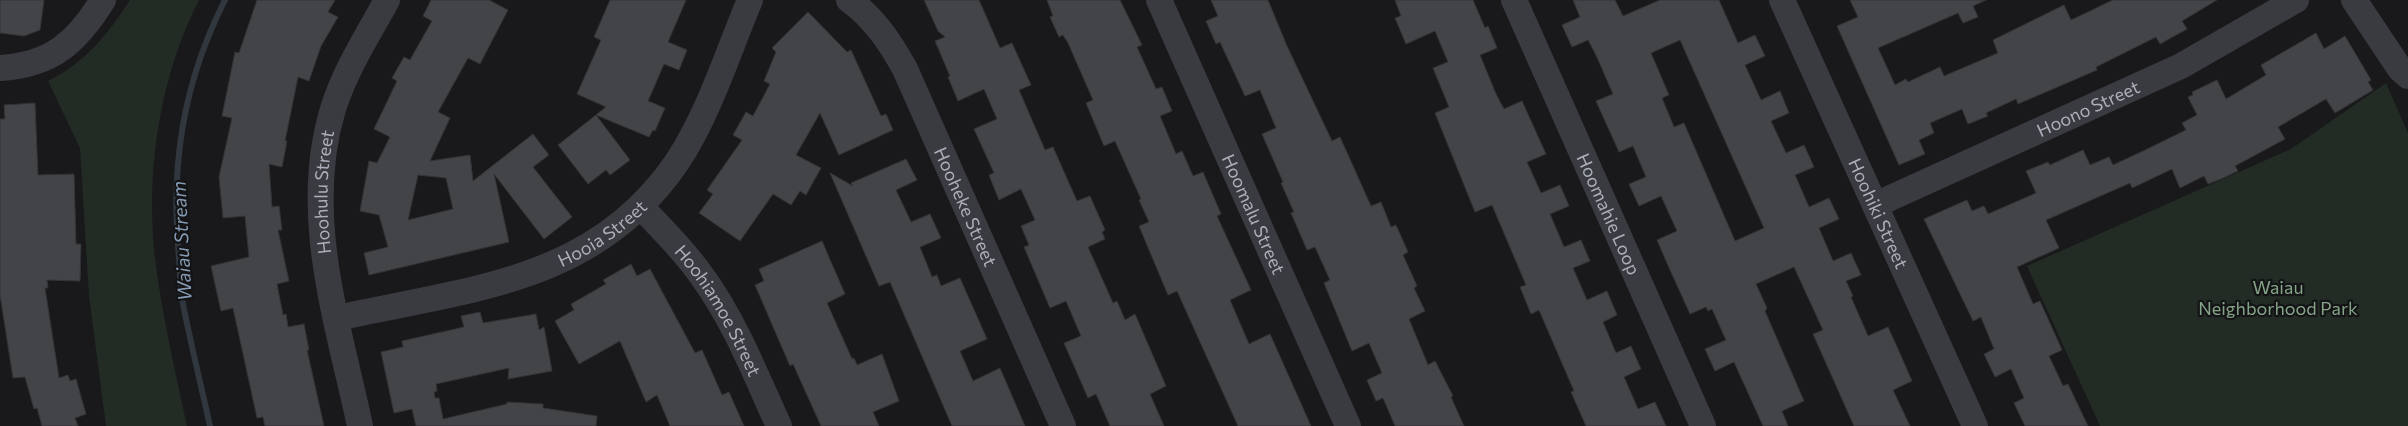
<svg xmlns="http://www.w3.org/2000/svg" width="2408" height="426" font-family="Commissioner,sans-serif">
<rect width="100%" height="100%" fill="#19191b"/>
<!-- green -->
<g fill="#232b25">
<path d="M130,0H199C160,76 145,173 155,258C162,315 175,370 187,426H106L89,296L80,148L48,81C85,63 108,34 130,0Z"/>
<path d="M2386,83L2408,133V426H2100L2027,266L2291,149Z"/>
</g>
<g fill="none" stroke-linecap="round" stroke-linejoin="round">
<!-- stream -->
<path stroke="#30373f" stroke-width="6" d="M210,426C201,385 191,345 183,304C180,289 180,273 179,258C170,166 183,83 225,0"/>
</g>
<!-- building -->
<g fill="#434448" stroke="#343337" fill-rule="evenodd">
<path d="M0,0H44L40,30L24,36L0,33Z"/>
<path d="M257,0H335L328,12L338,17L321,46L309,81L298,77L285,141H287L282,167L269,164L272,207L279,206L282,230H278L289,281L277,284L283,315L286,314L288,327L304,324L309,350H307L324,426H265L263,417L257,418L233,308L221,311L211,266L249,257L245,216L223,218L219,177L232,118L222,116L235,52L239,53Z"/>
<path d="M431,0H489L508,10L480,64L468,58L438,112L450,118L430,161L470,155L473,181L533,134L549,155L533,167L572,217L544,239L494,174L509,242L369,275L364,253L388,247L379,215L360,211L369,161L377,163L390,137L374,129L397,81L392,78L404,57L410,60L432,21L423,16ZM418,175L446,178L453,209L408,220Z"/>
<path d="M610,0H686L668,42L687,50L679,70L664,64L648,101L665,108L655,131L653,130L649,137L596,115L630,160L610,175L606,170L588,184L558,145L606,107L577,94L601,40L594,37Z"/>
<path d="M924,0H979L1000,48L1012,43L1031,85L1019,90L1045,150L1053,147L1077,201L1090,196L1105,230L1102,232L1105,239L1088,247L1113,303L1117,301L1125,320L1135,314L1166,386L1150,394L1164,426H1110L1096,394L1088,398L1064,343L1081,336L1066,301L1050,308L1024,247L1029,245L1021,226L1035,220L1021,189L999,200L989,175L994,173L974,129L997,119L984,89L958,101L948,77L950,76L935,41L945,37L938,31Z"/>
<path d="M1047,0H1120L1142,45L1137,47L1156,89L1162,87L1172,111L1160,116L1176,154L1182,151L1193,176L1203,172L1221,214L1217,216L1251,290L1230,300L1249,344L1270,334L1311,426H1238L1177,291L1168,295L1139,226L1149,222L1139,200L1141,199L1115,141L1104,146L1086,103L1093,100L1068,43L1063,35L1059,37L1050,17L1053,16Z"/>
<path d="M1211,0H1268L1287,46L1332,141L1340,137L1371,206L1381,202L1391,227L1396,225L1408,252L1403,255L1417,286L1414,288L1425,311L1409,319L1428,365L1435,361L1453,396L1451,397L1464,426H1395L1383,398L1376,401L1367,380L1382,373L1369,343L1352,351L1324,283L1330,280L1315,247L1307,250L1291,213L1294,212L1281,183L1283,182L1262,134L1276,128L1260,90L1245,96L1220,42L1216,44L1206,21L1218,16Z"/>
<path d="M1395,0H1473L1485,28L1488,26L1497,48L1480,55L1496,94L1504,109L1522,101L1546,154L1527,162L1541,193L1560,185L1569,206L1550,214L1564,247L1581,240L1590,261L1573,268L1587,300L1607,291L1617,315L1603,322L1616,353L1631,346L1641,369L1624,377L1638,409L1655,402L1666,426H1586L1571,392L1574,391L1539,310L1531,314L1520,287L1526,285L1492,205L1475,212L1435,113L1449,107L1433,68L1448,62L1435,31L1406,44L1395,18L1401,16Z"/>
<path d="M1573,0H1615L1623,16L1660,0H1719L1738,43L1755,35L1765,56L1745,65L1761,100L1780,91L1789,113L1771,121L1786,153L1804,145L1814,167L1795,175L1809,207L1829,198L1839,219L1819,228L1833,261L1851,253L1861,275L1846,281L1853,296L1851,297L1868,336L1888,327L1898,349L1912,381L1893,390L1910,426H1854L1813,334L1823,330L1794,267L1756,284L1767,308L1765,311L1804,401L1782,411L1788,426H1763L1734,362L1715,371L1705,349L1726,340L1712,309L1708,311L1706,307L1690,314L1666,261L1657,240L1677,231L1661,196L1639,206L1629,184L1646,177L1633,146L1619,152L1596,101L1613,94L1596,55L1588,40L1572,47L1562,25L1580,17ZM1680,40L1764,228L1735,241L1684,123L1674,127L1662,98L1669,95L1651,53Z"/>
<path d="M1850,0H1986L1973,6L1978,17L1963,23L1958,13L1878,48L1895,85L1906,79L1908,82L1940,67L1944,76L1998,53L1993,40L2064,5L2071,20L2113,0H2217L2182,21L2187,29L2160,44L2156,37L2096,67L2097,70L2018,104L2016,99L1986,113L1988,116L1968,124L1962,109L1930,123L1934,133L1919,140L1925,154L1899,165L1837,26L1858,17Z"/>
<path d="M808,12L847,52L851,50L881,116L886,114L893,130L839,155L820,113L796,155L821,168L806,195L800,191L791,205L773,194L740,241L699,213L713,194L707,190L742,140L733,135L746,112L753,116L770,84L764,81L776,52L772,48Z"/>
<path d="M2316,33L2324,49L2345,36L2371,80L2368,82L2373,90L2335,113L2326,99L2278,127L2285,139L2235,166L2238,171L2221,179L2208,184L2204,176L2180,188L2172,169L2132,188L2130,183L2046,220L2059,248L2017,267L2033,304L2040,301L2062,350L2049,356L2063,386L2068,384L2088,426H2025L2014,403L2024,398L2011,369L1995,377L1984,354L1994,349L1981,317L1973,321L1924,219L1967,200L1972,211L1984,206L1988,214L2036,193L2026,171L2048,162L2050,165L2083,150L2090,165L2109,157L2113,165L2143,151L2186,130L2182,123L2197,115L2188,97L2193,95L2192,92L2217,80L2226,99L2266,75L2261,65Z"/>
<path d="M35,103L38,175L74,174L76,244H81L80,281L47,280L48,288H45L59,378L68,375L70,381L76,379L86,414L75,418L78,426H42L37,408L34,409L25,377L13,378L0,295V119H5L4,105Z"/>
<path d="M906,159L917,180L896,190L911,222L930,214L941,238L920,247L932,277L937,275L941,286L960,278L987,339L960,351L973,381L1000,368L1025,426H952L890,282L879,286L830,173L853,186L851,183Z"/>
<path d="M822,241L845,294L827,303L852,359L854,358L857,365L882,354L899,401L873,412L879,426H821L793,364L790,366L755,285L764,281L759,269Z"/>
<path d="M631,264L637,276L650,269L695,353L702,350L722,395L729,392L744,426H670L657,395L646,402L620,341L579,364L555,321L574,310L571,304L606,284L603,280Z"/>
<path d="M480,312L483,323L536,314L539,330L544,327L552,371L508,379L509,368L436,384L437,391L434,392L435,398H439L443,419L507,404V402L543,404V408L597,416L596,426H416L412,409L394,413L381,352L403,347L402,341L464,327L461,316Z"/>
</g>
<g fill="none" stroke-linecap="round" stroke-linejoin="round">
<!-- minor -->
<g stroke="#3a3b40" stroke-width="26">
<path id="s1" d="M849,0C874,18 890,42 905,69L1063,426"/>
<path id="s2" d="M1159,0L1348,426"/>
<path id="s3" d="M1514,0L1703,426"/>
<path id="s4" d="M1782,0L1975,426"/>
<path d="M2354,0L2400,69L2408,76"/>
<path d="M0,68C52,65 77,42 103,0"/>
<path id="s5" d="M1875,205L2181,66L2296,0"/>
<path id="s6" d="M641,207C663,230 686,253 704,279C736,324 756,376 779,426"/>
<path id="s7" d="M337,318C467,289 595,283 677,162C708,116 728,52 750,0"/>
<path id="s8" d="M360,426C338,322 301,215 333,109C345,70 368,35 387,0"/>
</g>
</g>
<g text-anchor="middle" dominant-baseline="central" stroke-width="4.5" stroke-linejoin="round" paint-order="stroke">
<!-- street labels -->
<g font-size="18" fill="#acb0ba" stroke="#141416">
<text stroke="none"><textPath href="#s5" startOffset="234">Hoono Street</textPath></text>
<text stroke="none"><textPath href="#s8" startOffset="238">Hoohulu Street</textPath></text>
<text stroke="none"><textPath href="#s1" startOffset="240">Hooheke Street</textPath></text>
<text stroke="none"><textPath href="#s2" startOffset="234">Hoomalu Street</textPath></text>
<text stroke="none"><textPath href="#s3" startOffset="234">Hoomahie Loop</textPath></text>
<text stroke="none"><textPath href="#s4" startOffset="234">Hoohiki Street</textPath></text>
<text stroke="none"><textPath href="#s7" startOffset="281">Hooia Street</textPath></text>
<text stroke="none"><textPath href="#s6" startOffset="130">Hoohiamoe Street</textPath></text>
</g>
<!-- park labels -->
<g font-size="18" fill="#84a488" stroke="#141416">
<text x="2278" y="287">Waiau<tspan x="2278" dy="21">Neighborhood Park</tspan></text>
</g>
<!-- water labels -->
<g font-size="19" font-style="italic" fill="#859bb3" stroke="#141416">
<text transform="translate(181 241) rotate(-93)">Waiau Stream</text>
</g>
</g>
</svg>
